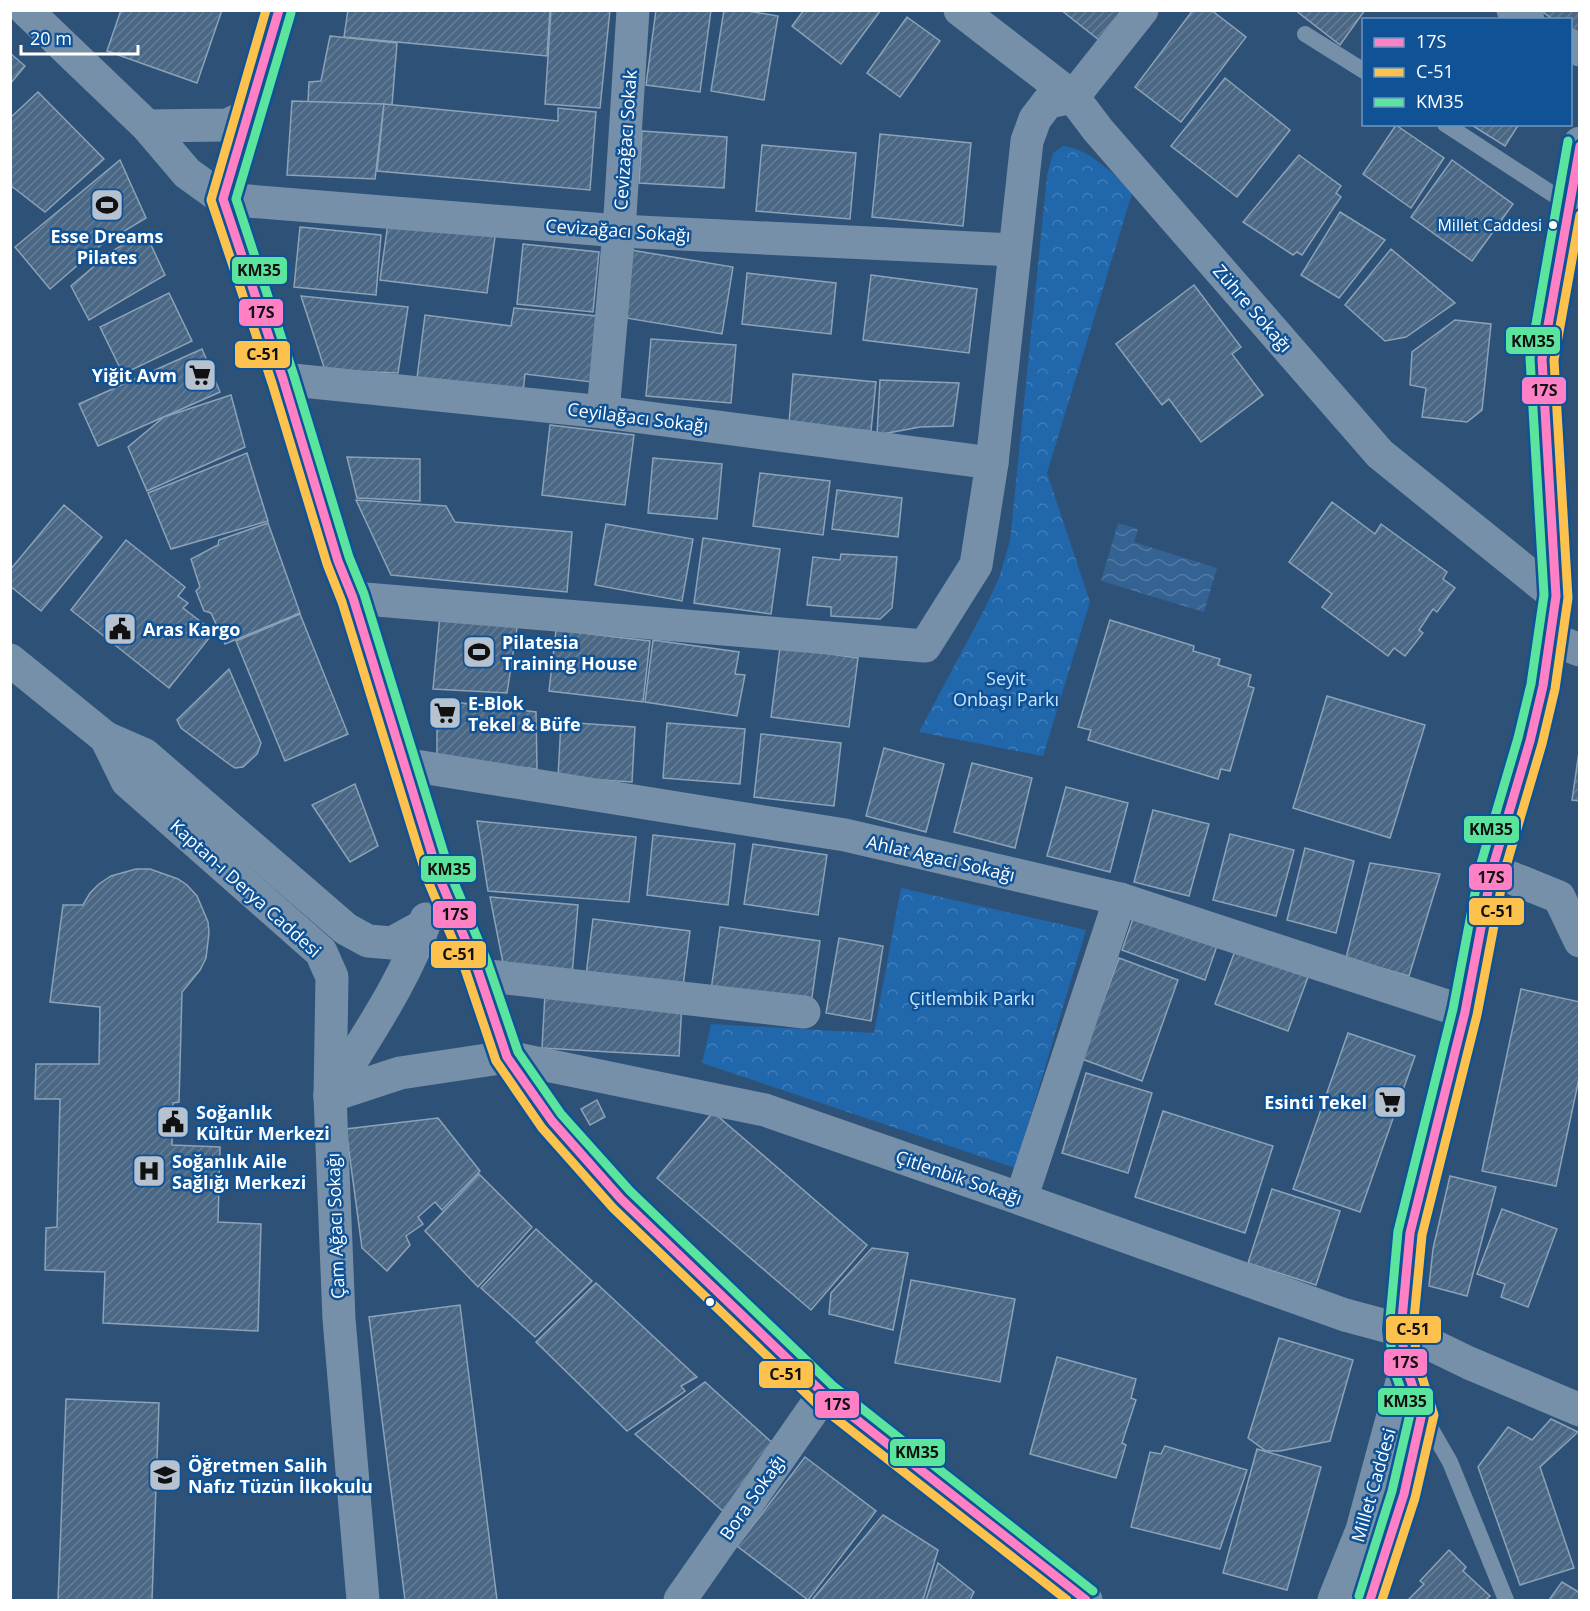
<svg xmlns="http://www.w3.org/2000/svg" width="1590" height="1611" font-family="'Open Sans',sans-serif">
<defs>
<pattern id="park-crowns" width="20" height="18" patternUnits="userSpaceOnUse" patternTransform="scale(1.5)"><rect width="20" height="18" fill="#2067ac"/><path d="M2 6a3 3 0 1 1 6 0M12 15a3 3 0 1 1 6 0" fill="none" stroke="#417eb8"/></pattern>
<pattern id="water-waves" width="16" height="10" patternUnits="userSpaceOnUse" patternTransform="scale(1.5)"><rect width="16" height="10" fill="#336293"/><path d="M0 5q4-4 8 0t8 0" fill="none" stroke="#527aa3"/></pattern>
<pattern id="building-hatch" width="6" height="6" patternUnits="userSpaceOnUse" patternTransform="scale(1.5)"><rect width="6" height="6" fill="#4a6785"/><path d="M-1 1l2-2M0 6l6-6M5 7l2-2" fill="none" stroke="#657e97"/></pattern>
</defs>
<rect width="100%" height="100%" fill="#2e5277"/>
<!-- park -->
<g fill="url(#park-crowns)">
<path d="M1063,146C1091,149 1111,174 1133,190L1047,473L1090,602L1043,756L919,732L984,610L999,578L1010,541L1047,176L1053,153Z"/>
<path d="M901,888L1086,930L1015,1168L702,1063L711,1024L874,1033Z"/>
</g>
<!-- water -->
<path fill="url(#water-waves)" d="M1118,523L1138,529L1134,542L1217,568L1204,612L1101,581Z"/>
<!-- building -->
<g fill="url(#building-hatch)" stroke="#8ca2b7" stroke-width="1.5">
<path d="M121,10H222L197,83L107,51Z"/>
<path d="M348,10H550L547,56L344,37Z"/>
<path d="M551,10H610L600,108L545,104Z"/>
<path d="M656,10H711L700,92L646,85Z"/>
<path d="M724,10H742L778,16L764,100L711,91Z"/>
<path d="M804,10H881L841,64L792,26Z"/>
<path d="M1061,10H1122L1099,40Z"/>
<path d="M1193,10H1211L1246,37L1181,122L1135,87Z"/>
<path d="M1295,10H1365L1340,45Z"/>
<path d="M1540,10H1580V34L1570,29V20H1554Z"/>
<path d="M907,17L940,41L900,97L867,73Z"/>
<path d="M330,36L397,43L392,105L308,102L309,82L321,81Z"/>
<path d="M10,53L25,66L10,84Z"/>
<path d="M1225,78L1290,130L1237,197L1171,146Z"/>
<path d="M38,92L104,159L45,212L10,185V118Z"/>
<path d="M292,101L384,104L375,179L287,175Z"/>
<path d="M384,104L558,121V108L596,112L590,190L377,171Z"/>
<path d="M1470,124H1519L1505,146Z"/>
<path d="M1396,125L1444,158L1411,208L1363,174Z"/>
<path d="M642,131L727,137L724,188L639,183Z"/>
<path d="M880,134L971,143L963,226L872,217Z"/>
<path d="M762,145L856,153L850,219L756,211Z"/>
<path d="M1299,155L1341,186L1336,193L1341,197L1302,255L1297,252L1293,255L1243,222Z"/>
<path d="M120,160L146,218L101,245L50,289L15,247Z"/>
<path d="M1452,160L1513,204L1472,261L1411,217Z"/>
<path d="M1340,212L1385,240L1339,298L1301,275Z"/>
<path d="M389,216L496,230L487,293L380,280Z"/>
<path d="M300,227L381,235L376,295L294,287Z"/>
<path d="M145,232L165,275L89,320L71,286L112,251Z"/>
<path d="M523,244L599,252L593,312L517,304Z"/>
<path d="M1391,249L1455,303L1406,337L1385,341L1345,305Z"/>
<path d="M631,250L733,267L722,334L620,317Z"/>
<path d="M747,273L836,283L831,334L742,324Z"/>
<path d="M871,275L977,289L969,353L863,340Z"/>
<path d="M1194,285L1241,347L1232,354L1263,395L1201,442L1169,399L1162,405L1116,344Z"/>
<path d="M169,293L192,341L123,374L100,327Z"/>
<path d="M301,296L408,307L398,373L325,370Z"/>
<path d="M514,308L597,316L592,382L525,374L523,392L417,378L425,315L511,326Z"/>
<path d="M1455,320L1491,324L1482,410L1467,422L1422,417L1426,388L1410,385L1412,352Z"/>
<path d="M651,339L736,345L731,403L646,396Z"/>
<path d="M202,349L220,392L98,446L79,404Z"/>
<path d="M793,374L876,382L871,431L789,423Z"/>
<path d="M880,380L959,383L953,426L920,427L877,435Z"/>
<path d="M231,395L245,447L147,491L128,447L164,417Z"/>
<path d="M550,425L634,435L625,505L542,495Z"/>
<path d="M247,453L268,521L171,549L148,493Z"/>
<path d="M347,457L420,459V501L357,498Z"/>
<path d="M653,458L722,464L717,519L648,513Z"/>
<path d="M760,473L830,481L823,535L753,526Z"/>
<path d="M837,490L902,498L898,537L832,529Z"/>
<path d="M356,500L446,506L455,522L572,532L567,592L391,575Z"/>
<path d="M1332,502L1375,534L1381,524L1447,572L1443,579L1455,588L1437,612L1433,609L1419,630L1423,633L1405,656L1394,648L1388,656L1322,607L1332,594L1289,562Z"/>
<path d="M64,505L102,537L41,611L10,586V570Z"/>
<path d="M268,523L300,613L225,644L211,613L204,611L196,591L200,587L191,559L218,545L219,540Z"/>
<path d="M606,524L693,539L682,601L595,585Z"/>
<path d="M703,538L780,549L771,614L694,603Z"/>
<path d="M126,540L185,587L178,596L188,603L183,608L214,632L169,688L71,610Z"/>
<path d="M841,554L897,557L892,608L880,619L831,616V607L807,605L813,557L840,560Z"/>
<path d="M300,614L348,734L285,761L236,641Z"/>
<path d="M440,615L518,621L507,693L433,689Z"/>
<path d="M1110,620L1194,646L1193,651L1220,659L1218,665L1251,675L1248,686L1254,688L1230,771L1221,769L1218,779L1088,740L1091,730L1078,727Z"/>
<path d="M556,630L650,641L643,702L549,691Z"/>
<path d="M653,640L739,652L735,674L745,675L737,716L645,702Z"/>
<path d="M780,647L858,658L849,727L771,717Z"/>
<path d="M229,669L261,743L257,754L243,767L235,768L229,764L181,728L177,720Z"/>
<path d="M1327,696L1425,725L1390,838L1293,808Z"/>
<path d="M437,700L536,712L537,769L437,759Z"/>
<path d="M561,722L635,727L632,782L558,777Z"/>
<path d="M667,723L745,729L740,784L663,778Z"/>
<path d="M761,734L841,743L834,806L754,797Z"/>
<path d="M1580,745V801L1572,800Z"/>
<path d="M884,748L944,764L926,832L866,816Z"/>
<path d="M972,763L1032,778L1015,848L954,832Z"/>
<path d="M355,784L378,846L350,862L312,805Z"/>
<path d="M1066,787L1128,803L1110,872L1047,856Z"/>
<path d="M1153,810L1209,824L1189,896L1134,882Z"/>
<path d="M477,821L636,837L629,902L488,891Z"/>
<path d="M1230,834L1294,850L1276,916L1213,900Z"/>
<path d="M653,835L735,844L728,905L647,895Z"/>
<path d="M753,844L827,855L818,915L744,904Z"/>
<path d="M1305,848L1354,861L1336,933L1287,920Z"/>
<path d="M1370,863L1440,874L1409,976L1346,958Z"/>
<path d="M136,869H150L178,879L187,885L197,896L208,922L209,933L206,958L200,970L182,992L179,1102L173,1103L172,1145L220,1147L218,1222L261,1224L258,1331L103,1323L105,1272L45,1270L46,1228L57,1227L60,1099H35L36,1064H99L100,1007L50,1002L63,905H83L90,893L99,884L111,876Z"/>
<path d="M490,897L578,905L572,975L504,968Z"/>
<path d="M1135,913L1218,943L1205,980L1122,950Z"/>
<path d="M593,919L690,931L683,986L586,975Z"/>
<path d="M720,927L820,941L811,1004L711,990Z"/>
<path d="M839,938L883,946L871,1021L826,1013Z"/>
<path d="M1235,951L1308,977L1288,1031L1215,1004Z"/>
<path d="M1119,958L1178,980L1142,1081L1082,1059Z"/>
<path d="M1521,989L1580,1002V1074L1556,1186L1482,1171Z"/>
<path d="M545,994L682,1002L679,1056L542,1048Z"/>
<path d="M1348,1033L1415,1056L1360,1212L1293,1189Z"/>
<path d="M1086,1073L1152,1093L1128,1173L1062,1153Z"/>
<path d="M597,1100L605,1117L590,1125L581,1109Z"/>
<path d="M1163,1111L1273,1146L1245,1233L1135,1197Z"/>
<path d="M713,1112L867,1245L811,1310L657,1178Z"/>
<path d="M438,1118L480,1171L442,1210L435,1202L418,1217L423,1224L406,1236L410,1245L387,1271L362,1248L346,1129Z"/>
<path d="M479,1174L532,1227L478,1287L425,1231Z"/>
<path d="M1450,1176L1496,1187L1467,1296L1429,1286L1433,1249Z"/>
<path d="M1272,1189L1340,1211L1316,1285L1248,1263Z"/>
<path d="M1502,1209L1557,1229L1528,1307L1501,1297L1505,1284L1477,1274Z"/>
<path d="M536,1229L592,1281L535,1337L481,1288Z"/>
<path d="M872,1248L908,1253L893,1330L829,1314L831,1293Z"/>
<path d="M911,1280L1015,1299L1000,1382L895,1363Z"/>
<path d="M596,1283L697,1377L681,1386L685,1391L627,1431L536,1342Z"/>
<path d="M460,1305L497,1600H405L369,1317Z"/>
<path d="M1279,1338L1353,1360L1330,1441L1280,1451H1266L1248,1438Z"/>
<path d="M1057,1357L1136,1379L1131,1398L1136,1400L1122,1443L1126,1445L1116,1478L1030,1454Z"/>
<path d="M705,1382L777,1447L725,1513L635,1434Z"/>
<path d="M66,1399L159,1403L152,1600H58Z"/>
<path d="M1551,1419L1578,1432L1540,1467L1574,1568L1520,1585L1478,1467L1508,1427L1532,1440Z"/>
<path d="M1165,1446L1247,1470L1220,1549L1131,1527L1150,1452L1161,1454Z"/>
<path d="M1257,1449L1321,1467L1287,1590L1223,1573Z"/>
<path d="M805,1457L876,1511L808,1600L737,1546Z"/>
<path d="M883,1515L938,1550L923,1600H812Z"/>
<path d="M1449,1550L1466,1567L1463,1571L1490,1596L1485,1600H1408L1424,1584L1420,1581Z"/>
<path d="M938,1563L974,1592L970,1600H926Z"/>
<path d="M1562,1582L1580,1593V1600H1549Z"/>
</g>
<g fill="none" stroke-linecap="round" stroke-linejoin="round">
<!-- service -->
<g stroke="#7790a9" stroke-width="16">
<path d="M1305,34L1364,71"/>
<path d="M1445,124L1568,204"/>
<path d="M1423,1415L1450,1462L1506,1600"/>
</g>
<!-- minor -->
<g stroke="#7790a9" stroke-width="33">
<path d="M26,10L147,126L187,173L223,199L619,231L1014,250"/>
<path d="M960,10L1073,97L1098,130L1380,454L1556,596"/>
<path d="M1513,10L1528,20"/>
<path d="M1570,45L1580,50"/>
<path d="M147,126L227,125L247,116"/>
<path d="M283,379L603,412L992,463"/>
<path d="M603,412L619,231L633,10"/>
<path d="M353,598L925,646L976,565L992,463L1027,141L1035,119L1048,102L1073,97L1142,10"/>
<path d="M1549,638L1580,650"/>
<path d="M403,764L845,835L1120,899L1465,1012"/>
<path d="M1492,870L1559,897L1580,941"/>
<path d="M480,975L804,1012"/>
<path d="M507,1057L765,1110L1021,1199L1345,1315L1401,1330L1469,1363L1580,1410"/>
<path d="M1021,1199L1120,899"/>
<path d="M680,1600L824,1394"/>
</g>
<!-- tertiary -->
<g stroke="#7790a9" stroke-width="33">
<path d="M279,10L223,199L283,379L338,561L353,598L439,877L476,965L507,1057L552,1121L621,1199L824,1394L1086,1600"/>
<path d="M10,660L106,738L145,755L346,929L368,941L392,943L423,926"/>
<path d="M106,738L127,781L321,952L332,977L330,1096L339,1319L363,1600"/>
<path d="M330,1096C364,1039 405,982 426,919"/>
<path d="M330,1096L400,1073L507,1057"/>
<path d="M1334,1600L1362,1530L1406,1367"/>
<path d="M1370,1600L1404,1494L1422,1413L1406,1367L1401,1330L1410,1233L1465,1012L1492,870L1530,741L1543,686L1556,596L1542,359L1580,143"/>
</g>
<defs>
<g id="bus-1">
<path d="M279,10L223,199L283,379L338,561L353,598L439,877L476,965L507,1057L552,1121L621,1199L824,1394L1086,1600"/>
<path d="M1370,1600L1404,1494L1422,1413L1406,1367L1401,1330L1410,1233L1465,1012L1492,870L1530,741L1543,686L1556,596L1542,359L1580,146"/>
</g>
<g id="bus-2">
<path d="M266,10L211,200L272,383L327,564L342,602L428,881L465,969L496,1061L542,1128L613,1208L816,1403L1067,1600"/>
<path d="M1382,1600L1415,1498L1434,1415L1418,1364L1413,1330L1422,1235L1477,1015L1504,873L1542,744L1555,689L1568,598L1554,360L1580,215"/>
</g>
<g id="bus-3">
<path d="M291,13L236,199L294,376L349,557L364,594L450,873L487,961L518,1052L561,1114L630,1191L832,1385L1093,1591"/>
<path d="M1359,1596L1392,1491L1410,1414L1394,1370L1389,1330L1398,1231L1453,1009L1480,867L1518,738L1531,684L1544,595L1530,358L1568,141"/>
</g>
</defs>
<!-- bus-1 casing -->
<use href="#bus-1" stroke="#0f5296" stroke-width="14"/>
<!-- bus-2 casing -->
<use href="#bus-2" stroke="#0f5296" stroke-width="14"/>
<!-- bus-3 casing -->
<use href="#bus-3" stroke="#0f5296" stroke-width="14"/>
<!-- bus-1 -->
<use href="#bus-1" stroke="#ff80c5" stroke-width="9"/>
<!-- bus-2 -->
<use href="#bus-2" stroke="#fcc24d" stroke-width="9"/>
<!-- bus-3 -->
<use href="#bus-3" stroke="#5ae49d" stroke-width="9"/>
</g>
<!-- icons -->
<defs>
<symbol id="stadium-square" viewBox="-11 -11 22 22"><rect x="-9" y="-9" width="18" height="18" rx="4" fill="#b6c2cf" stroke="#0f5296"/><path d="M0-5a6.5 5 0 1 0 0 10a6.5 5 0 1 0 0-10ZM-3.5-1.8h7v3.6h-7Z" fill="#111"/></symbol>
<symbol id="supermarket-square" viewBox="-11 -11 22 22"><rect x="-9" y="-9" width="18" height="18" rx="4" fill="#b6c2cf" stroke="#0f5296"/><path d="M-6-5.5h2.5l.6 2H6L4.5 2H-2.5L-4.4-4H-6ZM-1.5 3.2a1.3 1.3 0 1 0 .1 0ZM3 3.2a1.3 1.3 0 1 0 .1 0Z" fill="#111"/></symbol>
<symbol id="civic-square" viewBox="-11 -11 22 22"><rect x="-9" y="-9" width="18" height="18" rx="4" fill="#b6c2cf" stroke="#0f5296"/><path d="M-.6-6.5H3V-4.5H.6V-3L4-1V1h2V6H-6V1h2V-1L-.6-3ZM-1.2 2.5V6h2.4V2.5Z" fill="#111"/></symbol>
<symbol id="hospital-square" viewBox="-11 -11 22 22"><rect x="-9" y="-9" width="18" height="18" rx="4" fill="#b6c2cf" stroke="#0f5296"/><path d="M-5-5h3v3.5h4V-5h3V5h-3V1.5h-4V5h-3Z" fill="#111"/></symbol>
<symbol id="school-square" viewBox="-11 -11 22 22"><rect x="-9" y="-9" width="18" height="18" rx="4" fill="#b6c2cf" stroke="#0f5296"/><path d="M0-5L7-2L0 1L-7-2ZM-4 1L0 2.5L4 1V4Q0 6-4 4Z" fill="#111"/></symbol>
</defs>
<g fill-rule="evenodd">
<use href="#stadium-square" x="88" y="186" width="38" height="38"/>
<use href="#supermarket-square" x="181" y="356" width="38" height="38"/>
<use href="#civic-square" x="101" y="610" width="38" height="38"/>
<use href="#stadium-square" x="460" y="633" width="38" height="38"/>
<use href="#supermarket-square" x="426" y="694" width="38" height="38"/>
<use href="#supermarket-square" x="1371" y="1083" width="38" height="38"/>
<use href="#civic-square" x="154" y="1103" width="38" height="38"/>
<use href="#hospital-square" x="130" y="1152" width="38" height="38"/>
<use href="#school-square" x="146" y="1456" width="38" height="38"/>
</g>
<!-- markers -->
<g fill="#fff" stroke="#0f5296" stroke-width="2">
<circle cx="1553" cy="225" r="5"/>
<circle cx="710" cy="1302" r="5"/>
</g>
<g text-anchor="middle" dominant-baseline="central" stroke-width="5" stroke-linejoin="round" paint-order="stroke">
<!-- bus labels -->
<g font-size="16" fill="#fff" stroke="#0f5296" text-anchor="end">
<text x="1542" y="225">Millet Caddesi</text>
</g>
<!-- street labels -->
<g font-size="18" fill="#fff" stroke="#0f5296">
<text transform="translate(625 140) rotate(-86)">Cevizağacı Sokak</text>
<text transform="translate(618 230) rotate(4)">Cevizağacı Sokağı</text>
<text transform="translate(1253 308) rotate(49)">Zühre Sokağı</text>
<text transform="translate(638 417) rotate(7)">Ceyilağacı Sokağı</text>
<text transform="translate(941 858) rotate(13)">Ahlat Agaci Sokağı</text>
<text transform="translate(246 888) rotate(42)">Kaptan-ı Derya Caddesi</text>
<text transform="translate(959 1177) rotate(19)">Çitlenbik Sokağı</text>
<text transform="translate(335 1226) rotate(-92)">Çam Ağacı Sokağı</text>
<text transform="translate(1373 1485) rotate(-74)">Millet Caddesi</text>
<text transform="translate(752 1497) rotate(-55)">Bora Sokağı</text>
</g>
<!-- poi labels -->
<g font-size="18" font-weight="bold" fill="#fff" stroke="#0f5296" text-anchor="start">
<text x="107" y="236" text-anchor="middle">Esse Dreams<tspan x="107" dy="21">Pilates</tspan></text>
<text x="177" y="375" text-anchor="end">Yiğit Avm</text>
<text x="143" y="629">Aras Kargo</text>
<text x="502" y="642">Pilatesia<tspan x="502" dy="21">Training House</tspan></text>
<text x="468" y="703">E-Blok<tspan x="468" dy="21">Tekel &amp; Büfe</tspan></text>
<text x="1367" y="1102" text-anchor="end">Esinti Tekel</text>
<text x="196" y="1112">Soğanlık<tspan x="196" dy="21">Kültür Merkezi</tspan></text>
<text x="172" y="1161">Soğanlık Aile<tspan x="172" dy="21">Sağlığı Merkezi</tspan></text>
<text x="188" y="1465">Öğretmen Salih<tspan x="188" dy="21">Nafız Tüzün İlkokulu</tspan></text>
</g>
<!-- park labels -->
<g font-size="18" fill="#c7e3fe" stroke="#0f5296">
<text x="1006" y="678">Seyit<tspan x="1006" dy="21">Onbaşı Parkı</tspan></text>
<text x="972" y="998">Çitlembik Parkı</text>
</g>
</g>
<g stroke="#0f5296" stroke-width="2">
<rect x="231" y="256" width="57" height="29" rx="6" fill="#5ae49d"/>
<rect x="238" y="298" width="46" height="29" rx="6" fill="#ff80c5"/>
<rect x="1505" y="326" width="56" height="29" rx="6" fill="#5ae49d"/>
<rect x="234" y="340" width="57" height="29" rx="6" fill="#fcc24d"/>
<rect x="1521" y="376" width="46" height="29" rx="6" fill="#ff80c5"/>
<rect x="1463" y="815" width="57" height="29" rx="6" fill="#5ae49d"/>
<rect x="420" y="855" width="57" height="28" rx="6" fill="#5ae49d"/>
<rect x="1468" y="863" width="45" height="28" rx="6" fill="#ff80c5"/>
<rect x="1468" y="897" width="57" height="29" rx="6" fill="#fcc24d"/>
<rect x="432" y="900" width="45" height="29" rx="6" fill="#ff80c5"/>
<rect x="430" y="940" width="57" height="29" rx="6" fill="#fcc24d"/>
<rect x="1385" y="1315" width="57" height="29" rx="6" fill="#fcc24d"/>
<rect x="1383" y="1348" width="45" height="29" rx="6" fill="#ff80c5"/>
<rect x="758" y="1360" width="56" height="29" rx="6" fill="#fcc24d"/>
<rect x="1377" y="1387" width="57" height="29" rx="6" fill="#5ae49d"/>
<rect x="814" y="1390" width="46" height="29" rx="6" fill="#ff80c5"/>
<rect x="889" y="1438" width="57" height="29" rx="6" fill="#5ae49d"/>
</g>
<g font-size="16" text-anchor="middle" font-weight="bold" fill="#111">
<text x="259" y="276">KM35</text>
<text x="261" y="318">17S</text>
<text x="1533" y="347">KM35</text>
<text x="263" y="360">C-51</text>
<text x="1544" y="396">17S</text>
<text x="1491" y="835">KM35</text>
<text x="449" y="875">KM35</text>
<text x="1491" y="883">17S</text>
<text x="1497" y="917">C-51</text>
<text x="455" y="920">17S</text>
<text x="459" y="960">C-51</text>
<text x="1413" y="1335">C-51</text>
<text x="1405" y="1368">17S</text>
<text x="786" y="1380">C-51</text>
<text x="1405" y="1407">KM35</text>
<text x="837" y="1410">17S</text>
<text x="917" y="1458">KM35</text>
</g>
<!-- border -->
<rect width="1590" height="1611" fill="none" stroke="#ffffff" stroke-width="24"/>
<!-- legend -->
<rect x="1362" y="18" width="210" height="108" fill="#0f5296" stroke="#6f97c0" stroke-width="1.5"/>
<rect x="1374" y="38" width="30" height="9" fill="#ff80c5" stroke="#6f97c0" stroke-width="1.5"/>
<text x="1416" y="48" font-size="18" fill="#ffffff">17S</text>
<rect x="1374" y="68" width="30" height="9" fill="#fcc24d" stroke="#6f97c0" stroke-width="1.5"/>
<text x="1416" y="78" font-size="18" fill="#ffffff">C-51</text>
<rect x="1374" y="98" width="30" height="9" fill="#5ae49d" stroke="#6f97c0" stroke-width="1.5"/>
<text x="1416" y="108" font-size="18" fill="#ffffff">KM35</text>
<!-- scale -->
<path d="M21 45v9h117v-9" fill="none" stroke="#ffffff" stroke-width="3"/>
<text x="30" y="45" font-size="18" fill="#ffffff" stroke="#0f5296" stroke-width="4.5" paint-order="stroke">20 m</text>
</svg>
